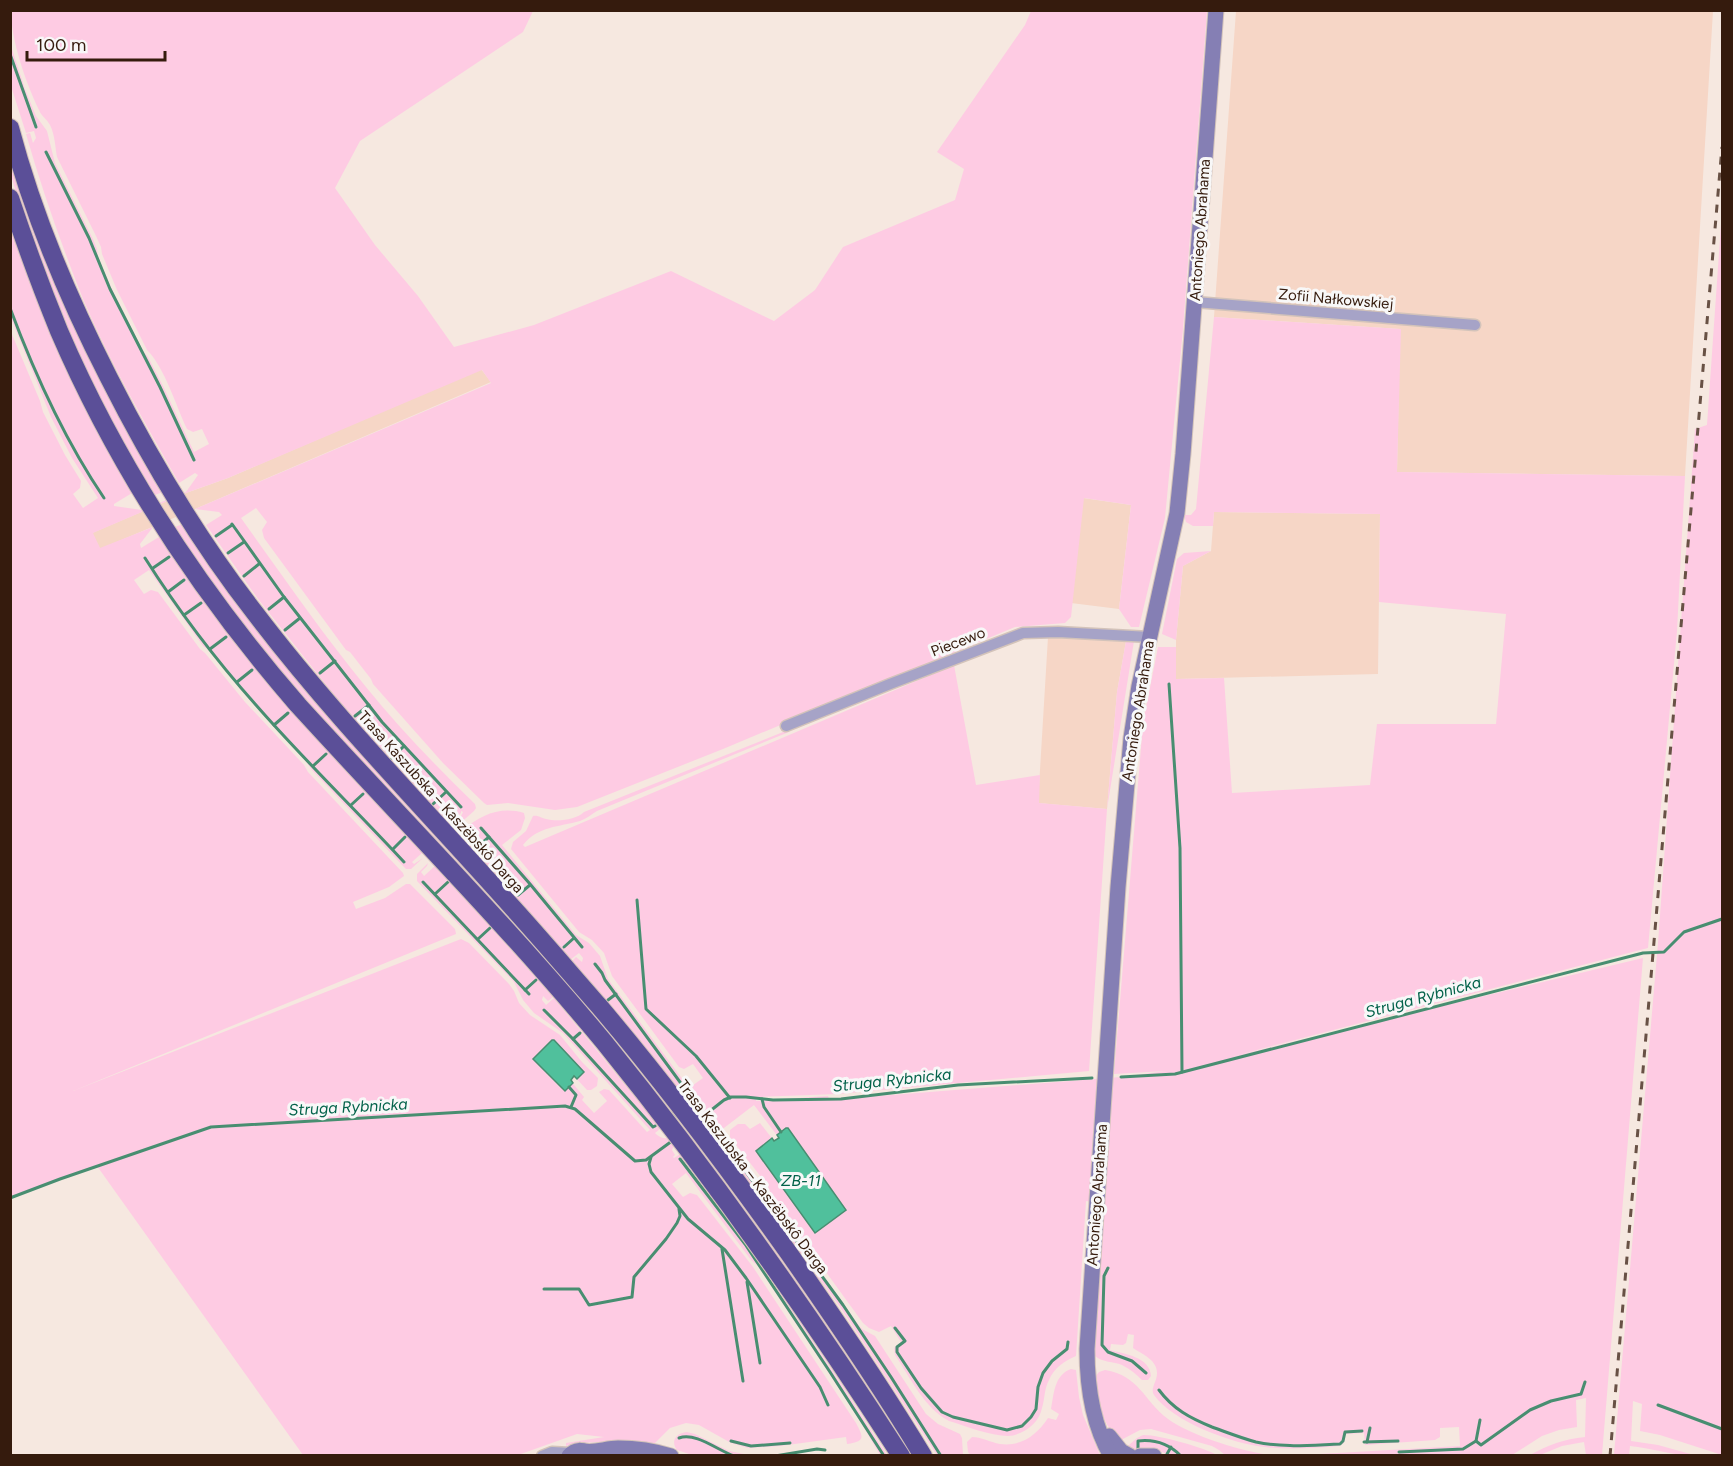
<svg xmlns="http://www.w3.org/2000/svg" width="1733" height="1466" font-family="Figtree,sans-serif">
<rect width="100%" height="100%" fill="#f6e8e0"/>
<!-- built -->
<g fill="#f6d6c6">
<path d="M1236,11H1713L1685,476L1397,472L1400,329L1214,317Z"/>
<path d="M481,369L491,382L195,509L100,549L92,533L186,493L228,478Z"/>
<path d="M1083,498L1131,505L1119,609L1071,603Z"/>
<path d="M1214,512L1380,514L1378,674L1176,679V640L1183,566L1211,551Z"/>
<path d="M1048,637L1126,641L1117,692L1107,809L1038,803Z"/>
</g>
<!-- green -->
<g fill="#fecbe3">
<path d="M11,11H533L523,32L360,141L335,188L375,245L418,296L454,347L534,325L671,271L774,321L815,290L843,247L955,200L964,169L937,152L1025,25L1031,11H1207L1183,329L1165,518L1139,627H1131L1119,609L1131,505L1084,498L1071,617L1065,623L1015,627L723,749L577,807L555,810L508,803L487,805L484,803L443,763L373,684L371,679L350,652L346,650L264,538L262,530L267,522L256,508L241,518C282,575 322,633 366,687C400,729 437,767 475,804L476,808L474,811L457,826L463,818L461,816L463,812L461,811V813L449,825L369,739L258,599L206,525L222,515L219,512L195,509L491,383L482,370L228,478L186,493L93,533L100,548L153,527L140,544L141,548L159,537L221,625L284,703L435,863L433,865L422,853L412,862L414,864L423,858L411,869H406L403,866L311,769L306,761L250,700L210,651L203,646L149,570L134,580L144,594L151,590L158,592L200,649L205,653L245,702L304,765L308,772L403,873L404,876L389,887L353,902L356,909L385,898L406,884H410L455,929L456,934L73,1091L461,939L469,943L509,984L514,991L519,1003L530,1015L560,1035L582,1062L598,1078L597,1086L591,1090H587L574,1076L578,1079L584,1072L552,1040L533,1059L563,1090L565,1091L572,1084L570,1080L584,1097L582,1100L594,1113L607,1101L599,1092L604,1089L609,1090L647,1132L650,1130L563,1033L534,1013L523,1000L514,982L417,881V874L428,863L427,866L421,872L424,876L436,865L553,997L548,1001L543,996L542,1000L546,1005L554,998L658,1125L660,1129L655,1133C658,1136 662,1139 667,1138L698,1114L700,1110L697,1103L698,1099L697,1098L695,1099L696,1101L691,1105L689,1103L635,1036L572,961L576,957L582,962L583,958L579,953L570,960L450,826L451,825L463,837L472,828L470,826L465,831H462L463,830C481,815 500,806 524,813L525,818L521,830L502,845L576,935L589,943L600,956L608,979L689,1088L703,1078L693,1064L684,1069L679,1067L612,976L604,953L592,940L579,932L511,849L513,842L526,831L533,816C539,815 540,818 546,819C557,822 576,820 584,812L788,730L789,732L597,811C592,814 586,819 580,821C559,827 538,826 523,845L525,847L954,665L976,785L1040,775L1039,803L1107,809L1117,692L1126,641H1134L1107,809L1089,1071L838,1094L756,1097V1101L828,1096L829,1099H841L1121,1077L1166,1071L1114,1074L1143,723L1158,647H1176V679L1224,678L1232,793L1370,785L1377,724H1496L1506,614L1379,602L1380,514L1214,512L1213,526H1193L1186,522L1184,515H1191L1196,509L1214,317L1401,329L1397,472L1685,476L1677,631L1648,948L1234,1056L1643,958L1602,1455H1586L1584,1442L1562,1446L1540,1455H1530C1548,1445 1564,1439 1585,1437L1586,1398L1576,1400L1577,1427L1559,1430L1542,1436L1512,1455H1302L1460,1446L1459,1427L1440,1428V1437L1435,1440L1365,1445L1364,1433L1345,1434L1344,1443L1339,1446C1315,1448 1290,1450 1265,1447C1233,1444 1173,1422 1154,1395C1148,1386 1165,1376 1152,1361C1146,1355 1139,1352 1133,1348L1134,1335L1128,1334L1126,1343L1123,1345L1111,1344L1110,1350C1125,1354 1150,1357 1151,1376L1148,1380H1142C1136,1374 1130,1369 1122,1365C1113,1361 1103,1363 1095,1356V1333L1103,1204L1086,1201L1076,1356C1064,1361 1054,1368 1049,1380C1044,1389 1045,1399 1042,1408C1039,1423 1024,1435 1008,1436C990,1436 966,1426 949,1421C924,1408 910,1377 895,1355L894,1348L901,1342L891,1326L879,1332L869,1328L863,1323L794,1228L791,1222L769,1191L761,1177L730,1137V1130L738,1124H745L750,1129L760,1123L774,1141L771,1139L756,1151L814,1232L788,1128L777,1134L779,1138L754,1105L720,1131L756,1178L765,1193L788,1225L790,1231L851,1315L862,1329L875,1336L926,1414L938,1424L960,1434L962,1438L963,1455H937L840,1307L712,1134L710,1130L716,1125H713L708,1122C699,1122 675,1141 672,1150L675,1155L673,1157L674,1158L680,1154L683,1157L747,1243L842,1385L887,1455H880L856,1414L758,1266L751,1260L686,1173L672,1184L683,1197L690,1193L697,1195L753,1267L856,1423C864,1438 865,1441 847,1444L846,1437L780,1446L748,1448L731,1443L699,1425L686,1423L670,1428L654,1444C625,1443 594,1439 566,1446V1443L604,1437L577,1434L518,1455H303L97,1166L11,1198V332L40,401L43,412L65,455L81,481L80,488L73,494L83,508L98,498L72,458L51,417L11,318V226L132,493L114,504V506L142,510L186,492L198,475L195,473L179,483C145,423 110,363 83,299C62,246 42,190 26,134L30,133L33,143L36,138L34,131L26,133L10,83V43L25,89L36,116L47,131L55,163L93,239L97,249L98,257L111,287L143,351L148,357L163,386L194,452L209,444L202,429L193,432L187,429C176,406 165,368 147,350L117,290L102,254L101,247L96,236L57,157C55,146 55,135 50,125C47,119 41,116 39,110C26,83 11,40 11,11Z"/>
<path d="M10,154L163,492L152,496L89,379L57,306L20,206L11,175Z"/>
<path d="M1722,210V1455L1660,1435L1640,1431L1642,1404L1633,1401L1631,1441L1658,1445L1694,1455C1673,1456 1652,1448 1630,1446L1629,1455H1614L1658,943L1695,429L1707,425Z"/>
<path d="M183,524L554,964L680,1118L676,1121L256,645L172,528Z"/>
<path d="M1211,551L1183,566L1176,640L1162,634L1177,559L1184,553Z"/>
<path d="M696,1138L781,1253L916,1455H909L691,1141Z"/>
<path d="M1071,1369L1076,1370L1079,1397L1083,1415L1100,1455L971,1456L968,1452L967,1442L972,1437C981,1437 990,1442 1000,1444C1021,1447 1037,1435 1048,1418L1056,1420L1059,1414L1051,1409C1054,1394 1054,1375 1071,1369Z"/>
<path d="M1105,1370C1140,1376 1143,1400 1168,1419C1189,1435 1246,1453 1272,1455H1225L1219,1450L1212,1446L1151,1429L1140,1430L1121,1440C1101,1427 1099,1399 1095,1377L1099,1372Z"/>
<path d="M687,1432L695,1434L729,1451L749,1455H692L677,1450C670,1440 677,1433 687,1432Z"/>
<path d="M1143,1435C1156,1434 1206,1448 1217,1455H1169L1155,1449L1135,1450L1129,1448V1445L1137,1438Z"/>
</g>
<!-- water -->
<g fill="#50c09c" stroke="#488e71" stroke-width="1.5">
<path d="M552,1040H554L584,1072L577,1079L574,1076L571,1080L573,1083L565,1091L533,1059Z"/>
<path d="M786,1128H788L846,1210L815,1233L756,1151L772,1138L774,1141L779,1138L777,1135Z"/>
</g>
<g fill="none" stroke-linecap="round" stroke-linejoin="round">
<!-- stream -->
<g stroke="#488e71" stroke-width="3">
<path d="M10,54L36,127"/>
<path d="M46,152L89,238L110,289L160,387L194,460"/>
<path d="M10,308C35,375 64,439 104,498"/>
<path d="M232,524L284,597L382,722L461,807"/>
<path d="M216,536L232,525"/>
<path d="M228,553L244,542"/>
<path d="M145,558C178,610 215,659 256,705C303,759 355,809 404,862"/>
<path d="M153,568L169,557"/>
<path d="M244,576L259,564"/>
<path d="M168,592L184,580"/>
<path d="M269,609L284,597"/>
<path d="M184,615L201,603"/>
<path d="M285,630L300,618"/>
<path d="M210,649L226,637"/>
<path d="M320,673L335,661"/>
<path d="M237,682L252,670"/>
<path d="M1169,684L1180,848L1182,1072"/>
<path d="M355,716L369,705"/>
<path d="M274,725L288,713"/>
<path d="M391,759L404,746"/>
<path d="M313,766L326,754"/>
<path d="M433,804L446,792"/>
<path d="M351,805L363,794"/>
<path d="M481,828L530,884L582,947"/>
<path d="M393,849L405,837"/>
<path d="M475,849L489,837"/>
<path d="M423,882L529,994"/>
<path d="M435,894L448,882"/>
<path d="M518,895L530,885"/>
<path d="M637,900L646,1009L696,1056L730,1098"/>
<path d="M478,939L490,928"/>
<path d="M564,947L574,938"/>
<path d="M595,964L602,973L605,980L691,1097"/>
<path d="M525,990L536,980"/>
<path d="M608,1000L616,994"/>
<path d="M544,1010L573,1039L653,1127L655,1126"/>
<path d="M573,1039L580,1033"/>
<path d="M1121,1077L1175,1074L1643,953L1664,952L1684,932L1722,919"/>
<path d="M569,1087L576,1095L571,1107"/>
<path d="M762,1099L764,1107L781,1132"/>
<path d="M673,1112L678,1118"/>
<path d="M700,1119L724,1100L731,1097H746L773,1100L841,1099L958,1085L1092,1078"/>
<path d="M716,1131L843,1305L891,1377L941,1456"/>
<path d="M651,1157L649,1164L651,1172L688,1219L725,1250L746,1278L820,1387L828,1405"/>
<path d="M680,1159L745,1244L830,1372L884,1456"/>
<path d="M10,1198L60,1179L211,1127L565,1106L575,1109L635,1161L646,1160L672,1141"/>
<path d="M722,1249L743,1381"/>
<path d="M1108,1268L1104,1276L1102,1345L1108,1352L1132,1361L1146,1373"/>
<path d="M747,1282L760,1363"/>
<path d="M544,1289H579L589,1305L632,1297L634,1277L666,1239L677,1223L680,1216L679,1209"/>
<path d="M895,1328L905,1341L897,1347V1352L921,1388L942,1412L953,1417L1007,1430L1022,1426L1031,1417L1036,1409L1038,1387L1043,1373L1052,1361L1067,1349L1068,1342"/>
<path d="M1159,1390C1173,1409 1190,1418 1212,1427C1226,1432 1241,1438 1256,1442C1283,1448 1312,1445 1340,1444L1343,1441L1345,1432L1362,1431"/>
<path d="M1658,1405L1722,1429"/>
<path d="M679,1438C696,1432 717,1450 734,1456"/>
<path d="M731,1441L751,1446L790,1443"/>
<path d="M1476,1441L1481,1445L1530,1410L1551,1401L1581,1394L1585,1382"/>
<path d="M1364,1442L1398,1441"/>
<path d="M1367,1442L1370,1428"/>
<path d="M1138,1449V1441C1155,1439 1169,1444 1181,1456"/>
<path d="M1399,1452L1463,1449L1476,1441L1480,1420"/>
<path d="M1167,1454L1171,1447"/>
<path d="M775,1456L817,1449L825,1450"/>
</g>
<defs>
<g id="street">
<path d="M1195,302L1475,325"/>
<path d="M786,726L890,684L1023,633L1058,632L1150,637"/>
<path d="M542,1456L552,1452L571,1453"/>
</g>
<g id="secondary">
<path d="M1109,1436L1121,1451L1130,1456"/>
<path d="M584,1451C596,1453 606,1448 618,1448C635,1448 655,1451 671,1456"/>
<path d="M569,1456C575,1449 583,1448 590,1456"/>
<path d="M1111,1456C1092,1424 1087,1385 1087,1349L1118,887L1131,738L1139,686L1177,513L1183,454L1216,10"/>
<path d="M1140,1456H1154"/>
</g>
<g id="highway">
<path d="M10,128C33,215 68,298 109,378C151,461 198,540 255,613C334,717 426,810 513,908C542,940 570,973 599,1006C666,1085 728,1168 788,1252C835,1319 881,1386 923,1456"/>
<path d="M10,198C25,243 41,287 59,331C118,468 200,592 298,705C400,817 507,925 604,1042C711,1174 809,1313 901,1456"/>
</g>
</defs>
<!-- street casing -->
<use href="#street" stroke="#d3c3ba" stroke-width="13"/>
<!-- secondary casing -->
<use href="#secondary" stroke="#d3c3ba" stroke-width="17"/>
<!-- highway casing -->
<use href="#highway" stroke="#d3c3ba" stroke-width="20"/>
<!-- street -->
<use href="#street" stroke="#a6a3c7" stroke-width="10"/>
<!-- secondary -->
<use href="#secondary" stroke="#857fb4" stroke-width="15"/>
<!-- highway -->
<use href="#highway" stroke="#5b4f98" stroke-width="18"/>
<!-- rail -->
<path stroke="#685145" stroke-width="3" stroke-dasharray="8 8" stroke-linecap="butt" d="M1610,1456L1722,147"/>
</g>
<g text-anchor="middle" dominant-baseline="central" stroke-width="6" stroke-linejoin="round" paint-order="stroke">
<!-- street labels -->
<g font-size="15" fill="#351b0d" stroke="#f8f8f8">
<text transform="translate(1200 230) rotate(-86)">Antoniego Abrahama</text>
<text transform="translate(1336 299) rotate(5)">Zofii Nałkowskiej</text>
<text transform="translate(958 642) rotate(-21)">Piecewo</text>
<text transform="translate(1138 711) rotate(-81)">Antoniego Abrahama</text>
<text transform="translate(441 802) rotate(48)">Trasa Kaszubska – Kaszëbskô Darga</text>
<text transform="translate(753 1177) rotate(53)">Trasa Kaszubska – Kaszëbskô Darga</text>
<text transform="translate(1097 1195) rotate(-86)">Antoniego Abrahama</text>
</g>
<!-- water labels -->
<g font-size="16" font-style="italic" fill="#03624a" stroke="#f8f8f8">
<text transform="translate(1423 997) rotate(-15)">Struga Rybnicka</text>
<text transform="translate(892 1080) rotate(-6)">Struga Rybnicka</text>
<text transform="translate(348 1107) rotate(-3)">Struga Rybnicka</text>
<text x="801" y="1180">ZB-11</text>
</g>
</g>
<!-- border -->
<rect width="1733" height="1466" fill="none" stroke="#351b0d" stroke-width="24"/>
<!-- scale -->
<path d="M27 51v9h138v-9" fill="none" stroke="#351b0d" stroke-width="3"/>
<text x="36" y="51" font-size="18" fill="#351b0d" stroke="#f8f8f8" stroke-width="4.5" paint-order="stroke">100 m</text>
</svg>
